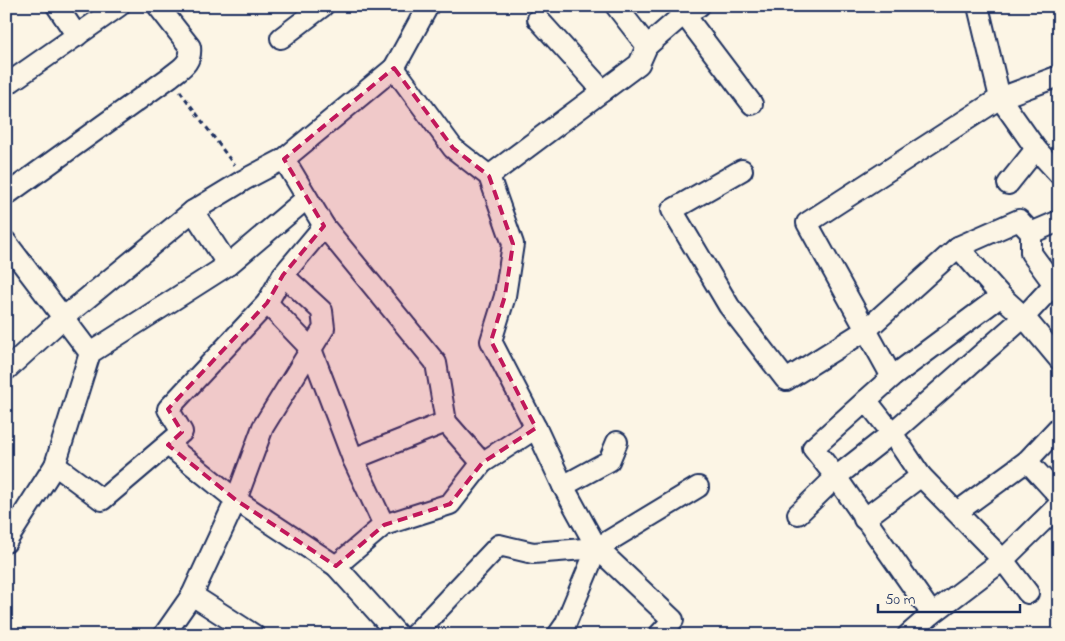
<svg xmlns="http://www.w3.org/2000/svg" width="1065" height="641" font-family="'Indie Flower',sans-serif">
<rect width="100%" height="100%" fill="#fcf5e5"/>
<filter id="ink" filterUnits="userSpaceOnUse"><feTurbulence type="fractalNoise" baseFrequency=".02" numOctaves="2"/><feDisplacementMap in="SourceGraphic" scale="10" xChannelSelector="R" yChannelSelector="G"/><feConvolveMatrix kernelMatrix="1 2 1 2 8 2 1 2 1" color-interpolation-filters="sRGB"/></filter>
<g filter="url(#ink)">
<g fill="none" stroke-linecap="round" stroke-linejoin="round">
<defs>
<g id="minor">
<path d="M57,6L77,36"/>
<path d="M616,6L647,46"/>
<path d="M978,6L1000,98L1036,149L1059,174"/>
<path d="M684,14L752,104"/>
<path d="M538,19L603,91"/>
<path d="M281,38L323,6"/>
<path d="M394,68L453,148L489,176L513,244L505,296L491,341L536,428L563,486L597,548L673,620L659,635"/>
<path d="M6,85L119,6"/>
<path d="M284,159L324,226L436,363L446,422L482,463"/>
<path d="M742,170L672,210L729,306L786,380L866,330L958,247L1019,220L1031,233V253L1053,283"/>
<path d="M489,176L639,64L647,46L684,14L699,6"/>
<path d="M1008,184L1036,149"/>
<path d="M6,195L170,77C181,68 192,63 190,47L158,6"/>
<path d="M193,211L228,265"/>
<path d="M1031,233L1059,221"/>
<path d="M6,242L90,353"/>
<path d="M958,247L1001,296L1024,317L1059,359"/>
<path d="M267,303L311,349L353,459L384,525"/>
<path d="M6,370L63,318L193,211L244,180L284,159L394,68L428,6"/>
<path d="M892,377L807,223L1000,98L1059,76"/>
<path d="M866,400L892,433L921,476L1003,560L1028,593"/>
<path d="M168,445L236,500L336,566L398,635"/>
<path d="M353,459L446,422"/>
<path d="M1027,461L1059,496"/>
<path d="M55,465L102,500L182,432L168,409L267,303L283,275L324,226"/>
<path d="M563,486L609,461L617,442"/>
<path d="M957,512L1027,461L1059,427"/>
<path d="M798,514L836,477L892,433L1024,317L1059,279"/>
<path d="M864,519L921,476"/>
<path d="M6,542L55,465L90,353L228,265L307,198"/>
<path d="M336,566L384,525L450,504L482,463L536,428"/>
<path d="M192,595L254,635"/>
<path d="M932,614L836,477L813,448L892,377L1001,296"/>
<path d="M164,635L192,595L236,500L263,427L324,328L322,311L283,275"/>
<path d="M414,635L499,545L533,553L597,548L698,487"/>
<path d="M558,635L565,625L597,548"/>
<path d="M908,635L932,614L1003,560L1059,505"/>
</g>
</defs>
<!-- minor casing -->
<use href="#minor" stroke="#1b2f5e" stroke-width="24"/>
<!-- path -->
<path stroke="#1b2f5e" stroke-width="3" stroke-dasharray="5 4" stroke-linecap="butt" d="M180,91L234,165"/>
<!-- minor -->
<use href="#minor" stroke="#fcf5e5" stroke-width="20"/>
</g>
</g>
<!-- marked area -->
<path fill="#c2185b" fill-opacity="0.2" stroke="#c2185b" stroke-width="4" stroke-dasharray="10 6" stroke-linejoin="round" d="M394,68L453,148L489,176L513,244L505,296L491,341L536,428L482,463L450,504L384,525L336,566L236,500L168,445L182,432L168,409L267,303L283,275L324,226L284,159Z"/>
<!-- margin -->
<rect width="1065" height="641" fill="none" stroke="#fcf5e5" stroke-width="25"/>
<rect x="12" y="12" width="1040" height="616" fill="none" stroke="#1b2f5e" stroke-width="2" filter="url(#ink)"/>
<!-- scale -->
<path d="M878 604v8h142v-8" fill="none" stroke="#1b2f5e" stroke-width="2.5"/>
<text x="885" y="604" font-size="15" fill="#1b2f5e" stroke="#fcf5e5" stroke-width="4" paint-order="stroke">50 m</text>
</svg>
